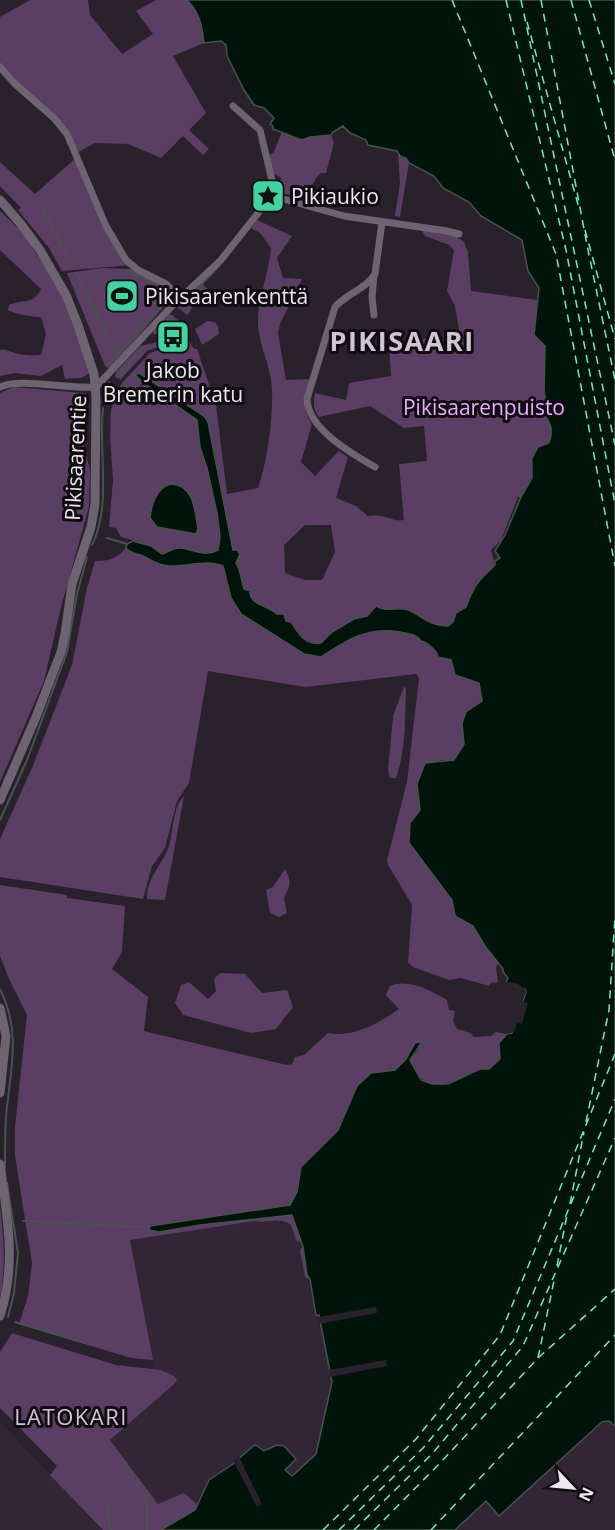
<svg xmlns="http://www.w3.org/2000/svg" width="615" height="1530" font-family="'Open Sans',sans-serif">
<rect width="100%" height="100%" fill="#29212c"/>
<!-- built -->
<g fill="#322536">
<path d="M292,1215L303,1247L316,1315L319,1314L332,1382L316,1454L291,1477L264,1452L242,1454L233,1464L209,1480L201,1495L198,1506L190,1500L158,1504L110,1440L159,1396L130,1240Z"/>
<path d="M605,1421H609L615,1426V1530H455L486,1501L499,1515Z"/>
<path d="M0,1422L41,1465L103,1530H0Z"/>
</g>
<!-- green -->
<g fill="#5a3e63" fill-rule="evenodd">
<path d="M30,0H88L90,15L122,54L153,34L136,11L156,0H187C200,13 202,26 204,43L173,56L206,113L189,130L209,149L203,155L183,136L161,158L128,144L95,143L75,154L67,134L0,67V17Z"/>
<path d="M282,132L302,140L310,137L331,135L334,143L326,173H321L316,178L305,199L286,194L278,190L281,178L273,173L269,155L274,152Z"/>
<path d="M398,152L406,158L409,163L400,217L395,216L400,183Z"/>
<path d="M77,157L106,226L131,265L62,271L49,248L18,210L21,208L0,186V162L35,194Z"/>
<path d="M0,211L23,233L59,289L75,328L90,373L81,378L65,379L62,365L41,376L15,373L0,376V350C7,349 9,352 15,353C23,355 33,356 41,355L46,334L41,317C32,317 15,314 8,310L9,305C22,299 34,305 41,289L0,250Z"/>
<path d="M257,220L292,236L277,258L283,278L302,279L280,324L278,333L286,380L311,379C305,396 301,409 312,424L301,462L315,476L339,451L348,457L336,498L356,506L368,516C387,513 390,522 404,520L399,464L427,461L424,426L404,428L370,406L319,417C313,410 313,403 315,393L346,400L349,383L391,376L389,345L417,342L426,338L437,349L462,347L455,306L447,291L454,250L449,245L425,236L422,231H437L457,237L464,242L468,252L471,291L537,300L534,334L545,346L544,392L547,404L545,416C560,436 548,444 533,458L532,478L521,497H518L501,540L491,550L495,565L476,584L464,610L453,618V622L448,626H437L424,621L408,610H383L375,607L367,616L354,619L332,632L321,643C304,645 300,633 290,621H286L283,614H277C269,607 261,608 253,602C241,592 242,575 236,563L239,555L233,550L207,420L204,416L151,381L136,373V377L143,382L131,393L130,396L145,384L197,420L200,447L207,468L217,513L220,546L217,551L210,553L201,554L189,549L177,548L162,554L143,543L121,537L116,528L109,527L113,480L110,435L111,410L117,391L123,382L150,353L186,341H189L194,349H197L216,405L227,494L258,488C268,460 275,407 271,379C268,361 259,343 258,325C257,299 269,274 271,248L260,233L251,228ZM171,484C196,485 196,514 195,534L155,525C152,506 151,493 171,484ZM305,525H331L335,552L322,580H305L285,573L284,545Z"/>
<path d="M102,268L132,269L169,289L172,297L110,369L105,366L67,273Z"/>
<path d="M203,284L207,289L187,315L180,309V305Z"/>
<path d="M170,314L179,320L178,328L159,334H153V332Z"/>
<path d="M207,321L215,322L218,326L219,334L202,345L195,329Z"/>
<path d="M183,334L186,336L185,338L147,351L121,379L115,377L116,372L140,346L166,340Z"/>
<path d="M109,381L115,388L109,404L101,403L103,391Z"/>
<path d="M13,387L84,393L83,443L90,470L89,507L61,607L44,681L0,782V393Z"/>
<path d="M126,548C131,554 136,553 143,556C151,560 159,566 170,566C188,567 205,559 223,566L231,598L321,657L350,639L383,629L417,636L422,642C429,642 437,651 439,657L451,660L455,675L479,683L483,701L462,723L464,744L454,760H440L417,784L420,810L410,823L409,843L452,900L455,916L474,926L485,946L499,963L496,967L498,982L491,983L489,986L461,978L449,980L413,967L408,963L412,905L388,865L387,860L407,782L419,678L416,674L305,687L208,671L189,783L177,801L165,848L152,866L143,899L0,877V839L32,768L72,665L87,588L95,561C110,561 117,558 126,548Z"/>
<path d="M404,687L406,688C405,718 406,750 396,778H390L388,770L393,716Z"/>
<path d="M184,796L165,900L147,899C146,878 163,864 169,846C173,832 173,806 184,796Z"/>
<path d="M285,869C292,881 290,887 284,898L287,913L279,917L270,913L266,890L273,887Z"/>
<path d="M0,885L67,895V898L125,906L122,952L112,969L148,997L144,1031L287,1065L292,1064L295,1057L304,1055L328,1033C354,1038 379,1023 399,1009L386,995L390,986C408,978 432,991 447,1000L449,1010L455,1011L453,1021L457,1029L470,1033L474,1037L491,1036L496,1032L507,1034L500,1043V1058L489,1069C486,1070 483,1069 480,1069C474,1070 467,1075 462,1077C437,1089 421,1088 410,1060L419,1049L415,1043L406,1059L395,1070L371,1073L357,1086L338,1130L301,1167L297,1192L290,1205L152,1225H189L292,1213L302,1231L310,1279L305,1277L300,1251L303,1245L301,1241L297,1242L291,1225C280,1216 267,1224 255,1221L130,1240L153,1360L131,1358L19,1324L28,1296L32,1263L15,1156V1127L27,1015L9,979L0,956Z"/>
<path d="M220,973L245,974L262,993L287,990L293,1007L276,1029L251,1033L183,1015L175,1003L181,985L189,982L208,999L216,991L214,979Z"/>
<path d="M0,1206C4,1238 6,1266 0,1298Z"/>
<path d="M12,1333L116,1365L161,1370L174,1376L177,1380L173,1385L110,1440L158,1504L184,1493L198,1505L199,1500L203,1510L170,1530H103L50,1475L57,1466L0,1408V1352Z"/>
</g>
<!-- water -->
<g fill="#00140b" stroke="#47534f" stroke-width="1.5">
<path d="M187,0H615V1426L609,1421L602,1422L499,1516L486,1501L455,1530H161L195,1510L209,1480L233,1464L253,1446L256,1445L264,1451L277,1445L284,1446L296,1459L285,1470L292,1476L316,1454L332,1382L319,1315H316L310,1279L307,1275L303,1247L292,1215L200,1225L159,1232L149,1230L150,1226L290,1205L297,1192L301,1167L338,1130L357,1086L371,1073L395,1070L406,1059L415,1043L422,1042L410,1060L421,1080L432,1084H448L480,1069H489L500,1059L499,1043L507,1034L512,1033L526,992L525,989L506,982L508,978L503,972V969L485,946L473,926L455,916L452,900L409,843L410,823L420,810L417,784L425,763L454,760L464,744L462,723L466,712L482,701L479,683L455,675L451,660L438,657C437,651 427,642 421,641C416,634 409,634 400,632C368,626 347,640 321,657L304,654L241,614L231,598L223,566C205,559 188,567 170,566C159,566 151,560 143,556C136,553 131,554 126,548L127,544L133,541L151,546L162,554C168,553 173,547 180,548C194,549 204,558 218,550L220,536L217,513L207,468L200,447L197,420L145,384L129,396L143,382L135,375L139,373L204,416L208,422L232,545L233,550H237L240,554L236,563L239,569L244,589L250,591C250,606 268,605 277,614H284L286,621L291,622C300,635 304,645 321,643L332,632L354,619L367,616L376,606C386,613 398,606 409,610C423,617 430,626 448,626L453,622L456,613L466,607C474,585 478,581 495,565V561L500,558L495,551L505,535L521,497L532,478V458L538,447L549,443C553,432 552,425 545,416L547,404L544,392L545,346L534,335L539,288L528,271L522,240L481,216L469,202L443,188L434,176L409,163L406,158L400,156L397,151L368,145L366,140L350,133L343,126L333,132L331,135L310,137L302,140L273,129V126L270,124L274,118L264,108L254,105L244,90L227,56L226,45L221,41L204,43C202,26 200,13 187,0Z"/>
<path d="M171,484C194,485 195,510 198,529L196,534L157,527L150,518C151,505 157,487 171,484Z"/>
</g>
<!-- pier -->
<g fill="#29212c">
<path d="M506,982L517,983L525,989L526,992L522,1001L528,1003L522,1024L517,1022L514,1032L507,1034L504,1033L511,1030L523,992L516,986L507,987L503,983Z"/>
<path d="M376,1307L377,1313L319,1324L318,1317Z"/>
<path d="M386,1360L387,1366L330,1377L329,1370Z"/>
<path d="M239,1457L262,1504L257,1507L233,1460Z"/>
</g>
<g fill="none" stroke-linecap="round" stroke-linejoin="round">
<!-- stream -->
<g stroke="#47534f" stroke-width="2">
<path d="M36,196L72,266"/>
<path d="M126,271L149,280L164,288"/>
<path d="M76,273L118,358"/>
<path d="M179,308L220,265"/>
<path d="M155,333L172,316"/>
<path d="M109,360L114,358L167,300L168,294"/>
<path d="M118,377L143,347"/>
<path d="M105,402L112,386"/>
<path d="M107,538L127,544"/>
<path d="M92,545C112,506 98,451 103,408"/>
<path d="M0,820L27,760L67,652L77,594L87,557"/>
<path d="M0,989C22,1033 10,1071 6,1117C5,1134 5,1151 5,1168"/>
<path d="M7,1183L18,1253L14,1293L8,1317"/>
<path d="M23,1221L143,1227"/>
<path d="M15,1322L84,1343"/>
<path d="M126,1467L147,1501V1530"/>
<path d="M105,1503C112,1514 106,1521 111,1530"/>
</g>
<!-- ferry -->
<g stroke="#71eebe" stroke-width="1.5" stroke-dasharray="8 6" stroke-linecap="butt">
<path d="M452,0L556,254L615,566"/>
<path d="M506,0L566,250L615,504"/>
<path d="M521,0L615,445"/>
<path d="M541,0L587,245L615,380"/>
<path d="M571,0L615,160"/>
<path d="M589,0L615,84"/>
<path d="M527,22L579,208"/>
<path d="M585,230L615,339"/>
<path d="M586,1122L609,1010L615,917"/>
<path d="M570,1204L584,1132"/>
<path d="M557,1266L567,1215"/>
<path d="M538,1358L555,1276"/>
<path d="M323,1530L416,1439L500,1335L615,1054"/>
<path d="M339,1530L423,1448L513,1341L615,1099"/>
<path d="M354,1530L432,1454L523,1346L615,1138"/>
<path d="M374,1530L441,1462L538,1358L615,1289"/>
<path d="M431,1530L615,1335"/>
</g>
<!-- street -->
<g stroke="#6e6371" stroke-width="7">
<path d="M0,67L15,84L54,118L67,134L106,226L126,260L138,270L166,284L180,298"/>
<path d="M233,106L260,130L276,197"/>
<path d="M276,197L344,216L447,231L459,234"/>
<path d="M374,276L372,297L374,315"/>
<path d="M0,387C19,377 70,390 96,387L172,306L221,260L266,203L276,197"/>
<path d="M375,467C351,453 308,429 307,399L335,307C346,294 366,289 375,274L382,222"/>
</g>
<!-- secondary -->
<g stroke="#6e6371" stroke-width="9">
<path d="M0,200L20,223L40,250L66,295L78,325L94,374L96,398L95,504L91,527L72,584L65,634L61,652L36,717L0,800"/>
<path d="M0,1008L6,1036L0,1093"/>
<path d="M0,1164C7,1217 17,1263 0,1316"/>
</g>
</g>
<!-- icons -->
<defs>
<symbol id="sight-square" viewBox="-11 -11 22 22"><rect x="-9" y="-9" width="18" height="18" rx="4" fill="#40d4a1" stroke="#100c11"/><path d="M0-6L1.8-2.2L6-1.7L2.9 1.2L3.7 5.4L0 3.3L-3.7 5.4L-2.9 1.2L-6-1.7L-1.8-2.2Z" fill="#111"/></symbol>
<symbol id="stadium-square" viewBox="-11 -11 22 22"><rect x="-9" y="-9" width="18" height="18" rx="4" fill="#40d4a1" stroke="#100c11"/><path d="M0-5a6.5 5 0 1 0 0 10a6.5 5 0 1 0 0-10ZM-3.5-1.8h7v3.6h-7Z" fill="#111"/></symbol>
<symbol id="bus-square" viewBox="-11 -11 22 22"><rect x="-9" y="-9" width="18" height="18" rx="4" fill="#40d4a1" stroke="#100c11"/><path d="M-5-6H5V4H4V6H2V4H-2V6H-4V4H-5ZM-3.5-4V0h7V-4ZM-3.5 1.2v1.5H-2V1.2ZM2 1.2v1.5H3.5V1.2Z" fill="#111"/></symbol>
</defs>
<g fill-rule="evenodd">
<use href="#sight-square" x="249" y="177" width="38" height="38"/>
<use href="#stadium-square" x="103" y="277" width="38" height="38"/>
<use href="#bus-square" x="154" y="318" width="38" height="38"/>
</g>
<g text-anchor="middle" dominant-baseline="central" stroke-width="6" stroke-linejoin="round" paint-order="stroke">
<!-- poi labels -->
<g font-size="21" fill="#ede7ef" stroke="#100c11" text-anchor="start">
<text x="291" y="196">Pikiaukio</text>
<text x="145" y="296">Pikisaarenkenttä</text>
<text x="173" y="370" text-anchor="middle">Jakob<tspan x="173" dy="24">Bremerin katu</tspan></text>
</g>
<!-- park labels -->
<g font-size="21" fill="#ebabfe" stroke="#100c11">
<text x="484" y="407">Pikisaarenpuisto</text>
</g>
<!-- street labels -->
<g font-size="21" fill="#ede7ef" stroke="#100c11">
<text transform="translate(75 458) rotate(-87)">Pikisaarentie</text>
</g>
<!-- neighbourhood labels -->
<g font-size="22" letter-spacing="1.5" fill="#d1c5d4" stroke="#100c11">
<text x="71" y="1416">LATOKARI</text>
</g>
<!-- district labels -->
<g font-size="27" font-weight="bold" letter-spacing="1.5" fill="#d1c5d4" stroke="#100c11">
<text x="402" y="340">PIKISAARI</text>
</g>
</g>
<!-- north arrow -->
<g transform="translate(573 1488) rotate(116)" stroke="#100c11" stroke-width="4.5" paint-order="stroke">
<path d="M0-4.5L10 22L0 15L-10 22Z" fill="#ede7ef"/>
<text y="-9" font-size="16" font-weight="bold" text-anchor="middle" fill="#ede7ef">N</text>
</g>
</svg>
